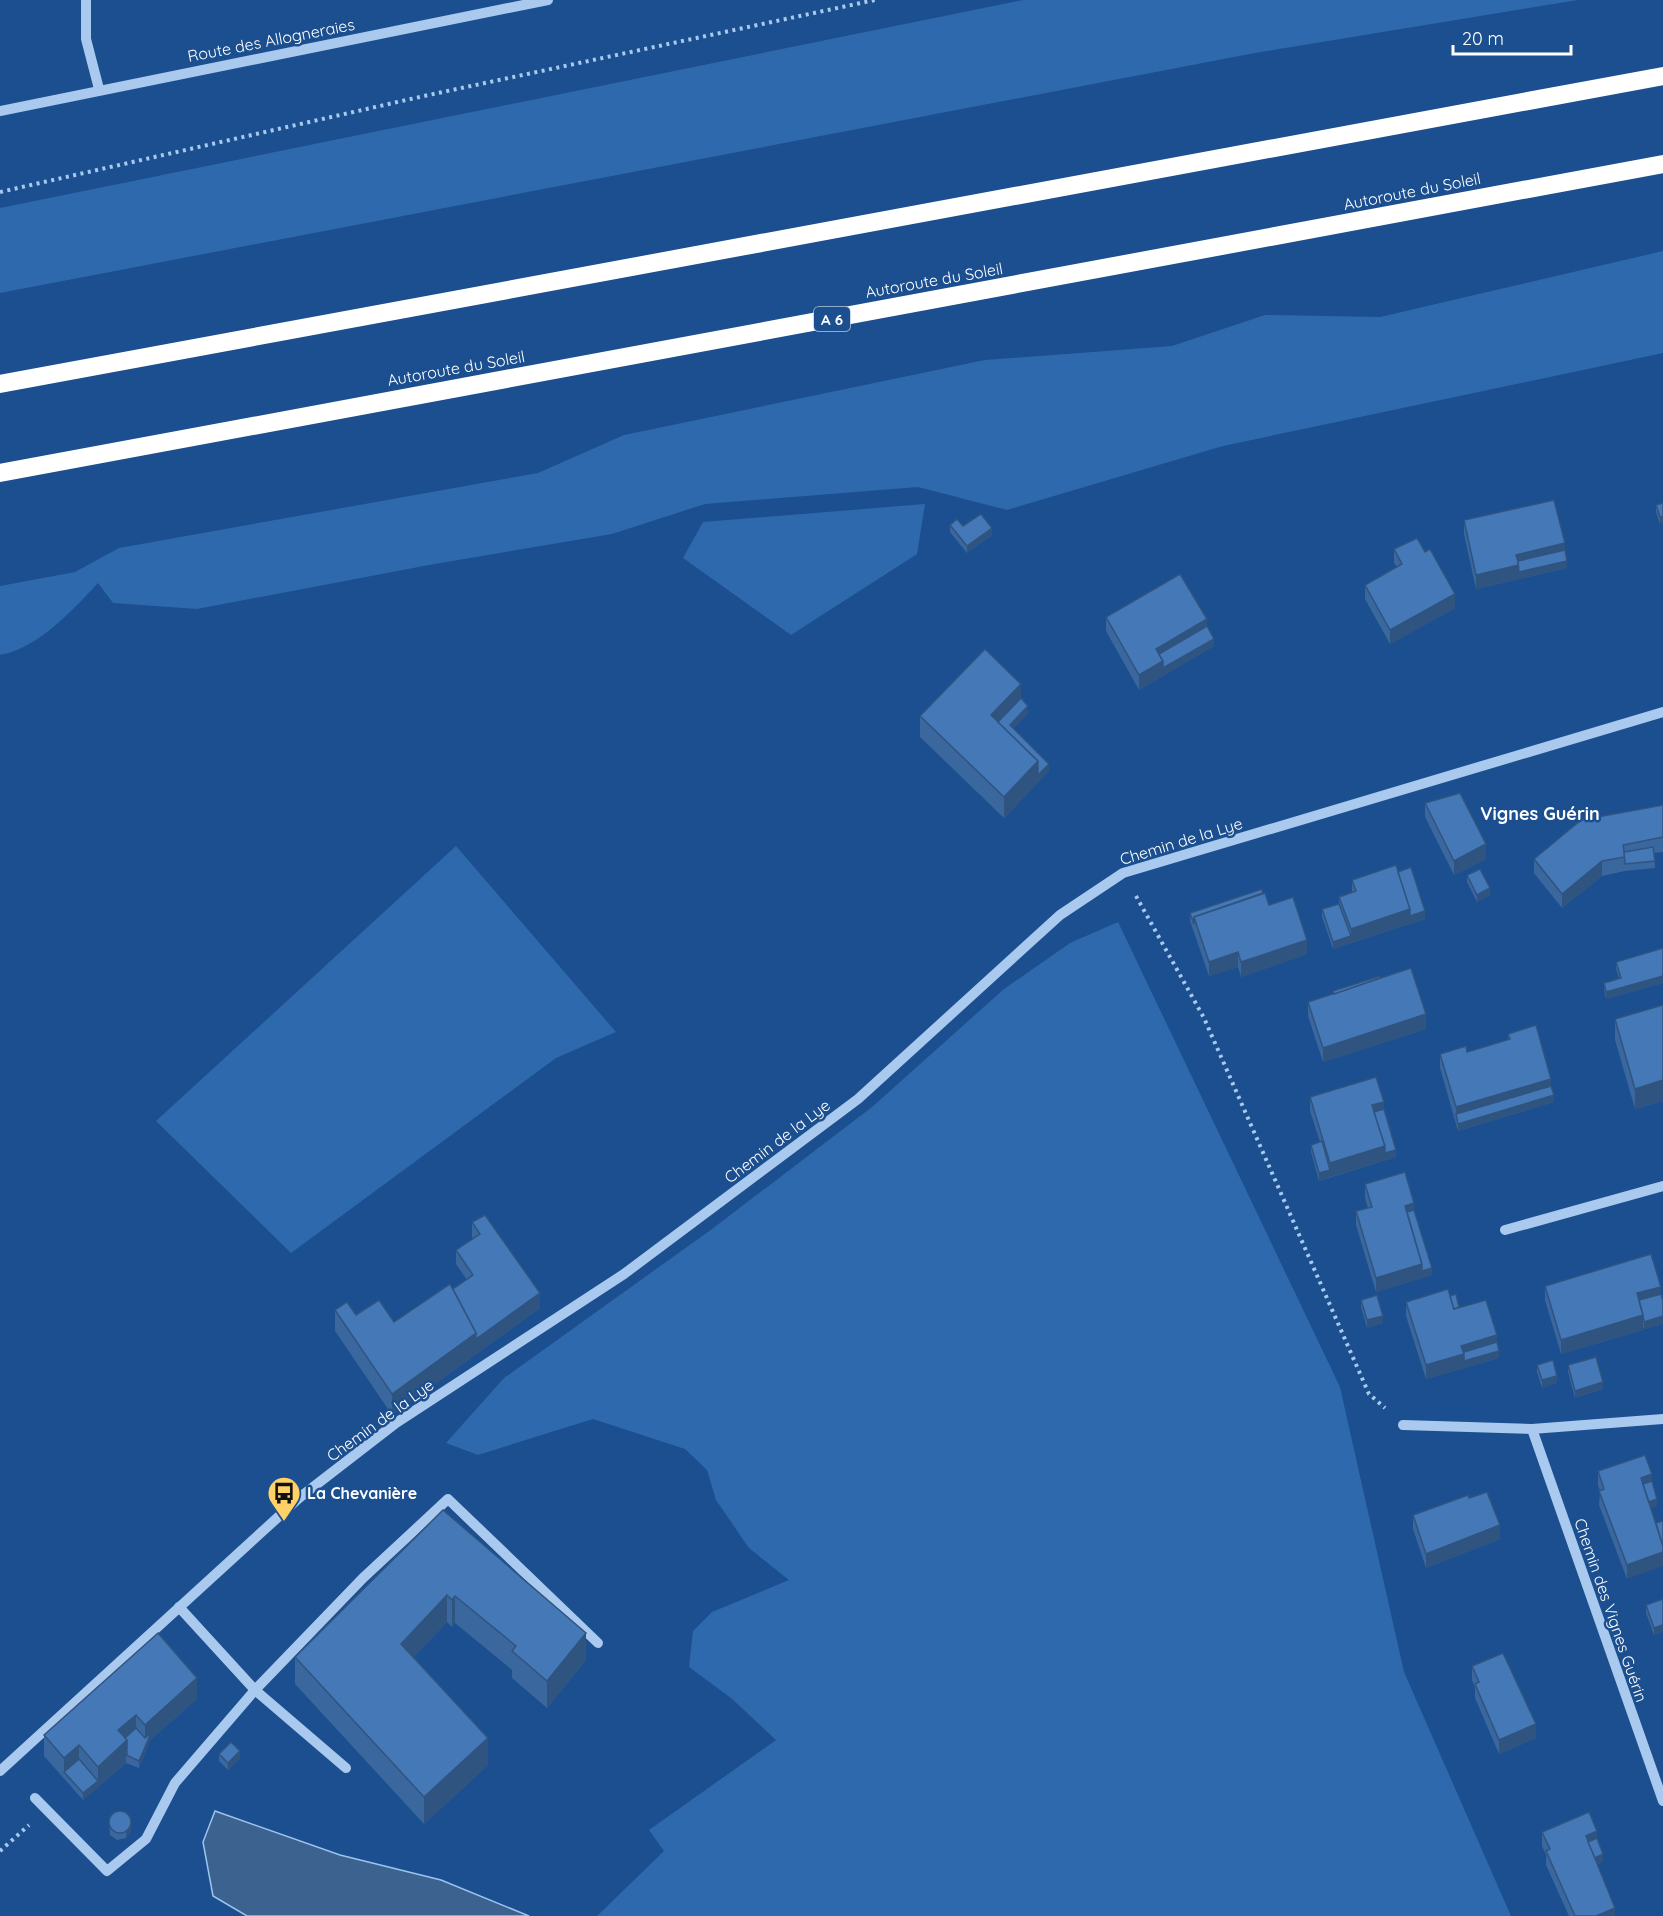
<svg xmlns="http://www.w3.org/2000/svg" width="1663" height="1916" font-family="Quicksand,sans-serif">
<rect width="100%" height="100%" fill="#1b4f8f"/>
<!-- green -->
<g fill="#2e69ad">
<path d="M1023,0H1578L1255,53L0,293V208Z"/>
<path d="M1663,251V353L1223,446L1007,510L918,487L705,504L612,534L429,565L197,609L113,603L98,583C73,610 37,649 0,655V586L75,572L119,548L538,473L624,435L985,360L1172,346L1265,315L1380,317Z"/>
<path d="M925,504L917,554L791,635L683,558L703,522Z"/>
<path d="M456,846L616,1032L556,1058L291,1253L156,1121Z"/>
<path d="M1118,922L1340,1387L1404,1672L1511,1916H597L664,1851L649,1830L776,1740L731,1698L689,1667L693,1631L712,1612L789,1580L749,1548L716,1500L707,1470L685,1449L593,1419L478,1455L446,1443L504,1378L712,1229L872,1107L1004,989L1070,943Z"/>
</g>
<!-- water -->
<path fill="#3c6290" stroke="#9cc4f0" stroke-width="1.5" d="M215,1811L340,1855L441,1880L529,1916H247L213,1896L203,1842Z"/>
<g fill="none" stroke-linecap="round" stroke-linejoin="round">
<!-- path -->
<g stroke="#a9c9ee" stroke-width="4" stroke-dasharray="3 4.5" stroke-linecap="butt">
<path d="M0,192L424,96L875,0"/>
<path d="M1136,896L1204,1018L1369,1394L1385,1408"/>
<path d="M0,1851L29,1825"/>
</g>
<!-- minor -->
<g stroke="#a9c9ee" stroke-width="10">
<path d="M86,0V39L99,89"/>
<path d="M0,111L548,0"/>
<path d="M1505,1230L1663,1186"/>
<path d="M1403,1425L1532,1429L1663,1419"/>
<path d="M1532,1429L1663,1801"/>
<path d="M346,1768L255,1690L363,1578L448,1499L598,1643"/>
<path d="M0,1771L299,1498L396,1423L624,1274L858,1099L1060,915L1123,873L1663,712"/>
<path d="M35,1798L107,1871L146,1839L175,1783L255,1690L179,1607"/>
</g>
<!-- highway -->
<g stroke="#fff" stroke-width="18">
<path d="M0,384L1663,76"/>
<path d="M0,473L1663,164"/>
</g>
</g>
<!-- wall -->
<g fill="#3a679d">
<path d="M1663,503L1660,524L1656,512V505Z"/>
<path d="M1464,520L1565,550L1567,568L1476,589L1464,534Z"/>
<path d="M950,525L963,526L992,535L967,553L950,532Z"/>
<path d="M1394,549L1455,608L1390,644L1365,599V585L1397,567L1394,563Z"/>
<path d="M1106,617L1207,626L1214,646L1139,690L1106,631Z"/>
<path d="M1021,698L1028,713L1013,729L1049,771L1004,818L920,737V716Z"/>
<path d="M1425,803L1486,859L1454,875L1425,817Z"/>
<path d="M1663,805V852L1654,853L1655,868L1625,871L1602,876L1562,908L1534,873V859L1599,817Z"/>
<path d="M1398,872L1425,919L1333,949L1322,917V909L1339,904V897L1352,893V880Z"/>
<path d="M1467,875L1490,895L1477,902L1467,882Z"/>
<path d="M1263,893L1269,905L1307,954L1241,977L1238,967L1209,976L1190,921V913Z"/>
<path d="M1663,948V983L1606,999L1604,990V983L1619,978L1616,969V962Z"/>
<path d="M1380,978L1426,1029L1323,1062L1308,1016V1002L1333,994V991Z"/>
<path d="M1663,1005V1101L1635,1109L1615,1040V1019Z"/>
<path d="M1508,1034L1551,1086L1554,1102L1458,1131L1440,1068V1054L1467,1052L1508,1040Z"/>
<path d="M1310,1097L1384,1109L1396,1157L1319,1181L1311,1152V1145L1320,1142L1310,1111Z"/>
<path d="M1365,1184L1414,1210L1432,1275L1376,1292L1356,1225V1211L1368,1208L1365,1198Z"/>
<path d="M472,1222L540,1308L392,1415L335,1331V1310L356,1315L394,1322L453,1289L467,1280L456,1264V1250L473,1238L472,1237Z"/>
<path d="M1545,1286L1661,1294L1663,1301V1324L1644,1329L1643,1327V1330L1561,1354L1545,1300Z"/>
<path d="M1450,1296L1459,1307L1497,1342L1499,1358L1426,1379L1406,1316V1302Z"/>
<path d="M1361,1300L1383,1323L1367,1328L1361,1307Z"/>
<path d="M1537,1365L1557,1383L1542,1388L1537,1372Z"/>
<path d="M1568,1365L1603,1389L1575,1398L1568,1372Z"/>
<path d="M1598,1471L1652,1481L1657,1506L1651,1508L1627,1579L1599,1505L1600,1491L1598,1485Z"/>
<path d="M1469,1498L1500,1539L1426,1568L1413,1529V1515Z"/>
<path d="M443,1510L586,1660L547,1708L512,1678V1670L455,1623L452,1627L447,1622L413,1658L488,1765L424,1824L295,1684V1657Z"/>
<path d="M1663,1599V1632L1654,1635L1646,1613V1605Z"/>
<path d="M1472,1666L1536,1738L1499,1754L1475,1698V1688L1472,1680Z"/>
<path d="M197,1699L150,1740L139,1768L126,1763L83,1800L44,1756V1735Z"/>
<path d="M219,1754L240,1758L228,1770L219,1761Z"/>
<path d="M109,1819L131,1831L126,1838L117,1840L110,1835Z"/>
<path d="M1542,1832L1597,1838L1603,1862L1597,1864L1615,1916H1569L1546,1865V1855L1542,1846Z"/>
</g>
<!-- shaded-wall -->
<g fill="#305480">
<path d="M1663,516V523L1660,524V517Z"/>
<path d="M992,528V535L967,553V546Z"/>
<path d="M1565,543V557L1567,561V568L1476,589V575L1516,555Z"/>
<path d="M1455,594V608L1390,644V630Z"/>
<path d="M1207,619V634L1159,661L1156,649Z"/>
<path d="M1214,639V646L1163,676V668Z"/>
<path d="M1163,661V676L1139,690V675Z"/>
<path d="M1021,684V705L995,732L991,715Z"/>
<path d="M1028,706V713L1010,732V725Z"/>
<path d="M1038,761L1049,764V771L1004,818V797Z"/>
<path d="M1486,844V859L1454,875V861Z"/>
<path d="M1602,861V876L1562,908V894Z"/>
<path d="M1490,888V895L1477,902V895Z"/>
<path d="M1410,909L1425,911V919L1333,949V942L1351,936V929Z"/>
<path d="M1307,940V954L1241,977V962Z"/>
<path d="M1238,952V967L1209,976V962Z"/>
<path d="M1663,976V983L1606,999V992Z"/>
<path d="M1426,1014V1029L1323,1062V1048Z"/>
<path d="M1551,1079V1093L1456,1114V1107Z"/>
<path d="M1663,1080V1101L1635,1109V1089Z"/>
<path d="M1554,1095V1102L1458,1131V1124Z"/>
<path d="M1384,1102V1116L1374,1119L1372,1105Z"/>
<path d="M1385,1146L1396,1150V1157L1330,1177V1163Z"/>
<path d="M1330,1170V1177L1319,1181V1173Z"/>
<path d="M1414,1203V1217L1407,1219L1405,1206Z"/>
<path d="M1422,1264L1432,1268V1275L1376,1292V1278Z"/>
<path d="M1661,1287V1301L1639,1307L1637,1293Z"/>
<path d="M540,1293V1308L392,1415V1394L476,1333Z"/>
<path d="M1643,1315V1330L1561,1354V1340Z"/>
<path d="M1383,1316V1323L1367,1328V1320Z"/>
<path d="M1663,1316V1324L1644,1329V1322Z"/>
<path d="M1497,1335V1349L1499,1351V1358L1426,1379V1365L1461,1346Z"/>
<path d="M1557,1376V1383L1542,1388V1380Z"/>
<path d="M1603,1382V1389L1575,1398V1391Z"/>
<path d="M1652,1474V1488L1643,1491L1641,1478Z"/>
<path d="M1657,1499V1506L1647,1510V1502Z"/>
<path d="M1500,1525V1539L1426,1568V1554Z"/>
<path d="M1663,1552V1566L1627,1579V1565Z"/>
<path d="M447,1595V1622L401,1671V1644Z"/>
<path d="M455,1596V1623L452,1627V1600Z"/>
<path d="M1663,1625V1632L1654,1635V1628Z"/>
<path d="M586,1633V1660L547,1708V1681Z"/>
<path d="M197,1678V1699L150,1740L139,1768V1761L145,1746V1725Z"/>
<path d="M136,1715V1736L127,1756L126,1755V1763L83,1800V1793L98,1781V1767L118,1730Z"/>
<path d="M1536,1724V1738L1499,1754V1740Z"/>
<path d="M488,1738V1765L424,1824V1797Z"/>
<path d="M79,1745V1766L64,1772V1758Z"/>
<path d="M240,1751V1758L228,1770V1763Z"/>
<path d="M131,1824V1831L126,1838V1831Z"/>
<path d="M1597,1831V1845L1588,1849L1586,1836Z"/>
<path d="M1603,1854V1862L1593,1866V1859Z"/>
<path d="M1615,1908V1916H1596Z"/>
</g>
<!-- building -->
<g fill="#4478b7" stroke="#305480" stroke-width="1.5">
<path d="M1554,500L1565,543L1516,555L1519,565L1476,575L1464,520Z"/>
<path d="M1663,503V516L1660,517L1656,505Z"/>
<path d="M981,514L992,528L967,546L950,525L957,519L963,526Z"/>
<path d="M1417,538L1425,552L1430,549L1455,594L1390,630L1365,585L1402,564L1394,549Z"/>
<path d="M1565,550L1567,561L1519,572L1518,561Z"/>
<path d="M1180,574L1207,619L1156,649L1163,661L1139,675L1106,617Z"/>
<path d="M1207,626L1214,639L1163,668V661L1159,654Z"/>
<path d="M985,649L1021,684L991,715L1038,761L1004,797L920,716Z"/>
<path d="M1021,698L1028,706L1010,725L1049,764L1038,775V761L998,722Z"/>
<path d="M1460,793L1486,844L1454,861L1425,803Z"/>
<path d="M1663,805V837L1623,845L1625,857L1602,861L1562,894L1534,859L1581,820Z"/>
<path d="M1598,816L1599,817L1586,819H1585Z"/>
<path d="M1653,847L1655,861L1625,864L1624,852Z"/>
<path d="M1396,865L1410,909L1351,929L1339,897L1356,891L1352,880Z"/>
<path d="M1411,867L1425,911L1410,916V909L1398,872Z"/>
<path d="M1480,869L1490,888L1477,895L1467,875Z"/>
<path d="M1262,889L1263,893L1194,917V924L1190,913Z"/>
<path d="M1265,893L1269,905L1293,897L1307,940L1241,962L1238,952L1209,962L1194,917Z"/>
<path d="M1339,904L1351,936L1333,942L1322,909Z"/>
<path d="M1663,948V976L1606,992L1604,983L1621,978L1616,962Z"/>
<path d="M1411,968L1426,1014L1323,1048L1308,1002Z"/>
<path d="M1380,976V978L1334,994L1333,991Z"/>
<path d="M1663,1005V1080L1635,1089L1615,1019Z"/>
<path d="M1536,1025L1551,1079L1456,1107L1440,1054L1466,1046L1467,1052L1510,1039L1508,1034Z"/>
<path d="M1376,1077L1384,1102L1372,1105L1385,1146L1330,1163L1310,1097Z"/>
<path d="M1551,1086L1554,1095L1458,1124L1456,1114Z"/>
<path d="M1384,1109L1396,1150L1385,1153V1146L1374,1112Z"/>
<path d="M1322,1141L1330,1170L1319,1173L1311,1145Z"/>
<path d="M1405,1172L1414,1203L1405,1206L1422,1264L1376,1278L1356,1211L1372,1207L1365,1184Z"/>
<path d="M1414,1210L1432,1268L1422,1271V1264L1407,1212Z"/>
<path d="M485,1215L540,1293L476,1339V1333L453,1289L473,1275L456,1250L480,1234L472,1222Z"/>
<path d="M1651,1254L1661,1287L1637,1293L1643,1315L1561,1340L1545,1286Z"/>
<path d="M450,1284L476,1333L392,1394L335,1310L347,1302L356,1315L379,1300L394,1322Z"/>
<path d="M1448,1289L1454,1309L1486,1300L1497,1335L1461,1346L1464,1354L1426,1365L1406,1302Z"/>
<path d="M1456,1294L1459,1307L1454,1309L1450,1296Z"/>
<path d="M1661,1294L1663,1301V1316L1644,1322L1643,1315L1639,1300Z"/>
<path d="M1377,1295L1383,1316L1367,1320L1361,1300Z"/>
<path d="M1497,1342L1499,1351L1464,1361V1352Z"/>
<path d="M1596,1357L1603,1382L1575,1391L1568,1365Z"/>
<path d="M1553,1360L1557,1376L1542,1380L1537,1365Z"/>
<path d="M1645,1455L1652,1474L1641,1478L1663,1546V1552L1627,1565L1599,1491L1604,1489L1598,1471Z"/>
<path d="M1652,1481L1657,1499L1649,1502L1643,1484Z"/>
<path d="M1487,1492L1500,1525L1426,1554L1413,1515L1468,1495L1469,1498Z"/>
<path d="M443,1510L586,1633L547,1681L512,1651L516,1646L455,1596L452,1600L447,1595L401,1644L488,1738L424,1797L295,1657Z"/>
<path d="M1663,1521V1546L1656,1523Z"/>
<path d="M1663,1599V1625L1654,1628L1646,1605Z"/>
<path d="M158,1633L197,1678L145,1725L136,1715L118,1730L127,1740L98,1767L79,1745L64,1758L44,1735Z"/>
<path d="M1503,1653L1536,1724L1499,1740L1475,1684L1479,1682L1472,1666Z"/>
<path d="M136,1728L145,1738L151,1733L139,1761L126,1755L127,1754V1740L125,1738Z"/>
<path d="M231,1742L240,1751L228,1763L219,1754Z"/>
<path d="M79,1759L98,1781L83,1793L64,1772Z"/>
<circle cx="120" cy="1822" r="11"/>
<path d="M1589,1812L1597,1831L1586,1836L1615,1908L1596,1916H1575L1546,1851L1550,1849L1542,1832Z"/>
<path d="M1597,1838L1603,1854L1595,1858L1588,1842Z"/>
</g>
<!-- icons -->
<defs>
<symbol id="bus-pin" viewBox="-11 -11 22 30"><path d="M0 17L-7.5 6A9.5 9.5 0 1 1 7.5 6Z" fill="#ffd166" stroke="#1b4f8f"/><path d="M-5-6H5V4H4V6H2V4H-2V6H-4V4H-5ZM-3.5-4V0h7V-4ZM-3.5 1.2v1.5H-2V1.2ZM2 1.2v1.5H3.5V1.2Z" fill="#111"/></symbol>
</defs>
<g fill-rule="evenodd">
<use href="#bus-pin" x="265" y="1474" width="38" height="52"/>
</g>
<g text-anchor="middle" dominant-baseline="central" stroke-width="5" stroke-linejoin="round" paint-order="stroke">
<!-- shield labels -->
<rect fill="#1b4f8f" stroke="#bbcadd" stroke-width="1.5" x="814" y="307" width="36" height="24" rx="4.5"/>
<g font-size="15" font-weight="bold" fill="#fff">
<text x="832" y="319">A 6</text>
</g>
<!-- street labels -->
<g font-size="16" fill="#fff" stroke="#1b4f8f">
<text transform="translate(271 40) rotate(-11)">Route des Allogneraies</text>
<text transform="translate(1412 191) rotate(-11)">Autoroute du Soleil</text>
<text transform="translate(934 280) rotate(-10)">Autoroute du Soleil</text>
<text transform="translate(456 368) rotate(-10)">Autoroute du Soleil</text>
<text transform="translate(1181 841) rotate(-17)">Chemin de la Lye</text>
<text transform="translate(777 1141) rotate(-37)">Chemin de la Lye</text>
<text transform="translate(380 1420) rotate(-36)">Chemin de la Lye</text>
<text transform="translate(1611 1610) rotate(71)">Chemin des Vignes Guérin</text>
</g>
<!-- poi labels -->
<g font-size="16" font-weight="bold" fill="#fff" stroke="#1b4f8f" text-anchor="start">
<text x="307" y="1493">La Chevanière</text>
</g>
<!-- neighbourhood labels -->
<g font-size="18" font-weight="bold" fill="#fff" stroke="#1b4f8f">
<text x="1540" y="813">Vignes Guérin</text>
</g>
</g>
<!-- scale -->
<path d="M1453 45v9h118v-9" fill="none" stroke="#ffffff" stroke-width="3"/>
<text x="1462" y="45" font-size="18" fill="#ffffff" stroke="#1b4f8f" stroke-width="4.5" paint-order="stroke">20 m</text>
</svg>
